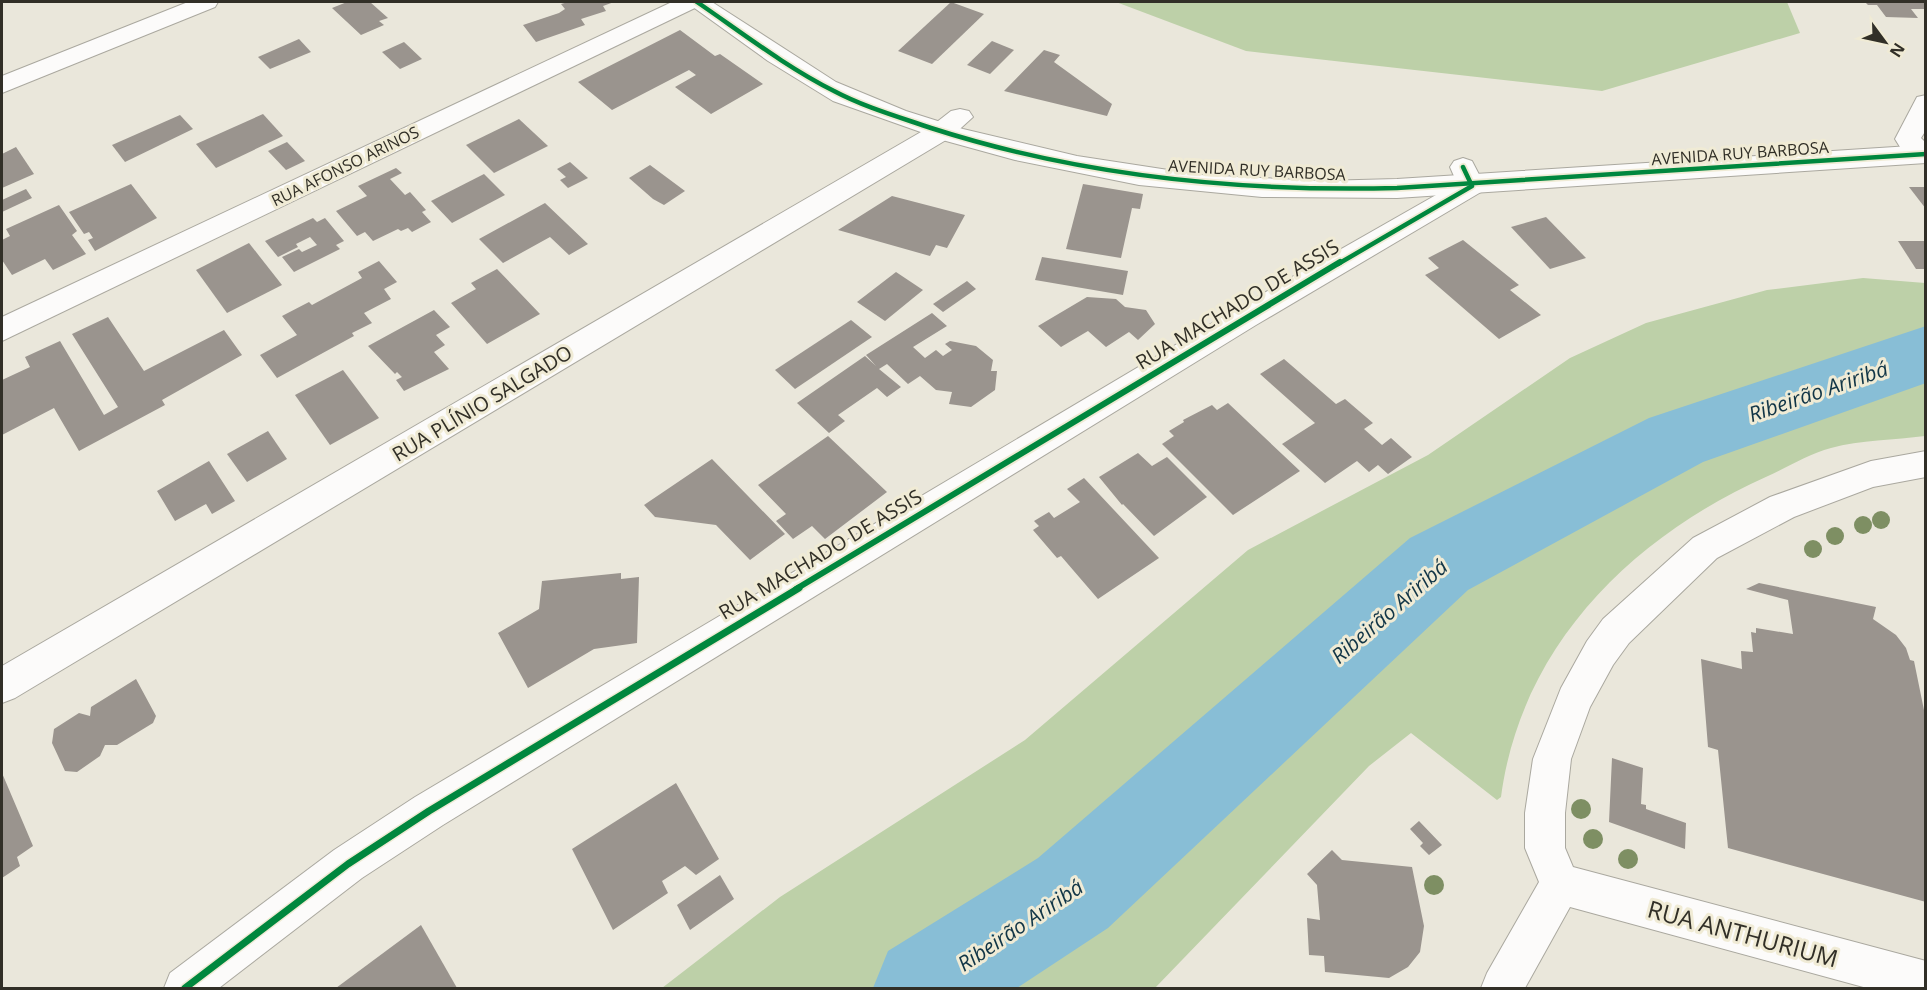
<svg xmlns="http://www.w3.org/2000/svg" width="1927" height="990" font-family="'Open Sans',sans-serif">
<rect width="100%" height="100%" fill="#eae7db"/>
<!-- forest -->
<g fill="#bdd0a8">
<path d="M1116,2H1787L1800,33L1602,91L1246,51Z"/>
<path d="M1863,278L1925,283V436C1895,440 1860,440 1831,448C1809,454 1788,467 1768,476C1633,536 1521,645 1501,797L1497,800L1411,733L1369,766L1155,988H662L780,897L1025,740L1248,550L1428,455L1570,358L1646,323L1767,290Z"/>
</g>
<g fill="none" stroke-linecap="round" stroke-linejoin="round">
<!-- river -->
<path fill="#88bed6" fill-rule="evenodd" d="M1926,326V383L1703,462L1468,590L1108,928L1017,988H873L888,951L1038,858L1410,538L1649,418Z"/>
</g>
<!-- building -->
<g fill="#9a948e">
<path d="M347,2H370L388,18L379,21L384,25L361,35L332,8Z"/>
<path d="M568,2H614L603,6L606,11L581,19L585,25L536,42L523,25L559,13L565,9L561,4Z"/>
<path d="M951,2L984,14L932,64L898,51Z"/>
<path d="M1865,2H1926V9H1911L1918,18L1886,17L1877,5H1868Z"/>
<path d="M680,30L715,56L720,54L763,84L711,114L675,87L696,75L689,70L612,110L578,82Z"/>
<path d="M299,39L311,52L270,69L258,57Z"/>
<path d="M992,41L1014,50L990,74L967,65Z"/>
<path d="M404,42L422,59L400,69L382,52Z"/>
<path d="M1044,50L1060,55L1054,62L1112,104L1107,116L1004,91Z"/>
<path d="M263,114L283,136L216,168L196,144Z"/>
<path d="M180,115L193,129L125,162L112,145Z"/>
<path d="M519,119L548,146L494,173L466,145Z"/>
<path d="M287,142L305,161L286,170L268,151Z"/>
<path d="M16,147L34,174L2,188V154Z"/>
<path d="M570,162L588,178L568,188L560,180L566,177L557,169Z"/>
<path d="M650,165L685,191L664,205L653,199L629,178Z"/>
<path d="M396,168L402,173L390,179L405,195L410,192L426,210L422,212L431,222L412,232L408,228L401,231L398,229L373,241L365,232L357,236L336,211L367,196L358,186Z"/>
<path d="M484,174L505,195L452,223L431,201Z"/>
<path d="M131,184L157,218L95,251L88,240L93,238L89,232L84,234L69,212Z"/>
<path d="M1083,184L1143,194L1140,209L1132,208L1121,258L1066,249Z"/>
<path d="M1909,187H1926V209Z"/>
<path d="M26,189L32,198L2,212V200Z"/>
<path d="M892,196L965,215L947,248L936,245L930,256L838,230Z"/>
<path d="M545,203L588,244L569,255L550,237L503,263L479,239Z"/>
<path d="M59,205L77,231L72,235L86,254L53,270L45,259L12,275L2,260V240L10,236L6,229Z"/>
<path d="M1546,217L1586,258L1550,269L1511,227Z"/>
<path d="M313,218L317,222L325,218L344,241L336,245L340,249L294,272L282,257L299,249L302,252L317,245L310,237L296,244L298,247L278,257L265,241Z"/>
<path d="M1463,240L1519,285L1510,290L1541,315L1499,339L1425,275L1439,268L1428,258Z"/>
<path d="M1898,241H1926V269H1916Z"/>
<path d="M249,243L282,285L227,313L196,270Z"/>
<path d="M1042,257L1128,271L1123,295L1035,280Z"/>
<path d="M379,261L397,282L384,289L391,299L364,313L372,323L352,333L354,336L277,378L260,355L297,335L282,316L309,302L312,305L362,278L358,272Z"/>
<path d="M497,269L540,314L487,344L451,303L476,289L471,283Z"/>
<path d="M896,272L923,290L885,321L857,302Z"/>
<path d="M967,281L976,289L943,312L933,304Z"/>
<path d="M1087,297L1116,299L1125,307L1146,310L1155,324L1138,340L1129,332L1106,347L1088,331L1061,347L1038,326Z"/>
<path d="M434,310L450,327L436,335L445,345L434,352L449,369L404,391L396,380L402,377L397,372L395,374L368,346Z"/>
<path d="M932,313L947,326L913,347L925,358L936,350L943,356L952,350L945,344L950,341L976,346L993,360L991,371H997L995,390L971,407L949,404L952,392L936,390L920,376L908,384L887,364L879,369L901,387L887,397L877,388L838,415L845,421L829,433L797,403L865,356L876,366L866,355Z"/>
<path d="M108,317L144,371L224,330L242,355L162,400L165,405L79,451L54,408L2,435V380L30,367L25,357L60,341L104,415L118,407L72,334Z"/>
<path d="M851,320L872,337L795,389L775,370Z"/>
<path d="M1284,359L1336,404L1345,399L1373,423L1364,429L1382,445L1391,438L1412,457L1388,474L1378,465L1369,472L1357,461L1325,483L1282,444L1315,423L1260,374Z"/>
<path d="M343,370L379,418L330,445L295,395Z"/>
<path d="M1228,403L1300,471L1233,515L1162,444L1174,436L1169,431L1184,422L1183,420L1212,405L1217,410Z"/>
<path d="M268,431L287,459L247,482L227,454Z"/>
<path d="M828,436L887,492L825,539L812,526L793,539L776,521L786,514L758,485Z"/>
<path d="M1138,453L1152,466L1167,457L1207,497L1154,536L1123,504L1122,505L1099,477Z"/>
<path d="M712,459L785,534L750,560L716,525L655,517L644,505Z"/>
<path d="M209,461L235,501L212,514L206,504L175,521L157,491Z"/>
<path d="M1084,478L1159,558L1098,599L1061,556L1057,558L1033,530L1039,526L1034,521L1049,512L1054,518L1080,502L1067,489Z"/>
<path d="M621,573V579L639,577L637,643L594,649L528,688L498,633L539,609L542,581Z"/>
<path d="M1759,583L1876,607L1873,619L1896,635L1906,648L1910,660L1914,661L1926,720V902L1728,848L1718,750L1708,747L1701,659L1742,669L1741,651L1753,652L1751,632L1756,633V628L1793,634L1788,600L1746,589Z"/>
<path d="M136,679L156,716L153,723L117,745H105L100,756L77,772L65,771L52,743L54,729L79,713L90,716L91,707Z"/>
<path d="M1612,758L1643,768L1641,804L1646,805V809L1686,823L1685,849L1609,822Z"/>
<path d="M2,773L33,846L17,857L20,866L2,878Z"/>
<path d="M676,783L719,859L696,875L685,866L662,881L668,893L613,930L572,849Z"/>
<path d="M1419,821L1442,845L1429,855L1420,846L1423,843L1410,829Z"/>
<path d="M1332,850L1342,860L1412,867L1424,926L1420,952L1408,967L1389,978L1325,972L1324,956L1309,955L1307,918L1320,920L1317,885L1307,874Z"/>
<path d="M720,875L734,899L690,930L677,905Z"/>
<path d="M421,925L457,988H336Z"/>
</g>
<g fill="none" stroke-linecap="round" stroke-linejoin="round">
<defs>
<g id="street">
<path d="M188,2H218L215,7L2,93V76Z"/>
<path d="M672,2H700L697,7L2,341V317Z"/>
<path d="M1926,95V130L1921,138L1926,143V161C1910,165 1902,150 1895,139L1917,97Z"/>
<path d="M960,109L969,111L973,117L951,137L15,698L2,703V666L933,125L951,111Z"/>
<path d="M1463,158L1472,161L1485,186L1481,192L1256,325L443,825L362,878L219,988H164L170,973L334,850L415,797L1236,309L1457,183L1450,167L1454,161Z"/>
<path d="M1926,451V477L1873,487L1794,517L1717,558L1629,643L1613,665L1590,707L1571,759L1565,813V848L1573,867L1926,961V988H1867L1570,907L1525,988H1481L1487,973L1539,882L1525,848V813L1533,759L1561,688L1587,641L1603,619L1693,538L1770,497L1871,461Z"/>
</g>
<path id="secondary" d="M686,2H712L836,82L906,111L963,129L1077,156L1201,175L1321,181L1397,179L1926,145V163L1397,198L1262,197L1139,185L1015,160L946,141L833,101L768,61Z"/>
</defs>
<!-- street casing -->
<use href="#street" stroke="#aaa89f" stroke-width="2"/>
<!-- secondary casing -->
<use href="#secondary" stroke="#aaa89f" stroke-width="2"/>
<!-- street -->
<use href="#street" fill="#fcfbfa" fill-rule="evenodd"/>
<!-- secondary -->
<use href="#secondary" fill="#fcfbfa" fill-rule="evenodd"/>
<defs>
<g id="cycleway-far2">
<path d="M697,2C741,32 786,67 834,91C864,107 899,117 931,128C1083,177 1239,192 1397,188L1926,154"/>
<path d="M1338,264L1472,186L1463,167"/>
</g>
<path id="cycleway-far1" d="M796,589L1340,262"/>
<path id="cycleway" d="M185,988L348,864L429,811L799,588"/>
</defs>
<!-- cycleway-far2 casing -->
<use href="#cycleway-far2" stroke="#f0ebd5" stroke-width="8"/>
<!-- cycleway-far1 casing -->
<use href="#cycleway-far1" stroke="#f0ebd5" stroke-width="10"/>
<!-- cycleway casing -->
<use href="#cycleway" stroke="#f0ebd5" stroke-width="10"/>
<!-- cycleway-far2 -->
<use href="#cycleway-far2" stroke="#00873e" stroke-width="4.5"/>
<!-- cycleway-far1 -->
<use href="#cycleway-far1" stroke="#00873e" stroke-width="6"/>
<!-- cycleway -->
<use href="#cycleway" stroke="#00873e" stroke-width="7"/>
</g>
<!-- trees -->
<g fill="#7e8f63">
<circle cx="1881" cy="520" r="9"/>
<circle cx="1863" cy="525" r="9"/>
<circle cx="1835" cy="536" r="9"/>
<circle cx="1813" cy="549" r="9"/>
<circle cx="1581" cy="809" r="10"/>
<circle cx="1593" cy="839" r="10"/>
<circle cx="1628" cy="859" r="10"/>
<circle cx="1434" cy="885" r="10"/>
</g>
<g text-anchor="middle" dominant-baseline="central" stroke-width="6" stroke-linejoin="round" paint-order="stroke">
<!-- far-street labels -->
<g font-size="16" fill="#312f27" stroke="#f0ebd5">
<text transform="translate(1740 153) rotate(-4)">AVENIDA RUY BARBOSA</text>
<text transform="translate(345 166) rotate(-26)">RUA AFONSO ARINOS</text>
<text transform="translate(1257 170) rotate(3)">AVENIDA RUY BARBOSA</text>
</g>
<!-- street labels -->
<g font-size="20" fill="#312f27" stroke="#f0ebd5">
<text transform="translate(1237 304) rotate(-31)">RUA MACHADO DE ASSIS</text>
<text transform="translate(482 403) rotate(-31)">RUA PLÍNIO SALGADO</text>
<text transform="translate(820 554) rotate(-31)">RUA MACHADO DE ASSIS</text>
</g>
<!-- water labels -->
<g font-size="21" font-style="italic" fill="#113546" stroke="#f0ebd5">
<text transform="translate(1818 391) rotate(-19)">Ribeirão Ariribá</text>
<text transform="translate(1389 611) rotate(-41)">Ribeirão Ariribá</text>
<text transform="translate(1020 925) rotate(-34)">Ribeirão Ariribá</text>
</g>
<!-- near-street labels -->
<g font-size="24" fill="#312f27" stroke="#f0ebd5">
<text transform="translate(1743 933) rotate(15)">RUA ANTHURIUM</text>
</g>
</g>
<!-- border -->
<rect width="1927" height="990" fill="none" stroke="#312f27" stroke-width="6"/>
<!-- north arrow -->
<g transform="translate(1885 42) rotate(123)" stroke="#f0ebd5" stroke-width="4.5" paint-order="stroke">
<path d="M0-4.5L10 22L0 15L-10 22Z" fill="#312f27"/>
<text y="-9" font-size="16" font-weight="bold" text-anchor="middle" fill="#312f27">N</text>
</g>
</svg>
